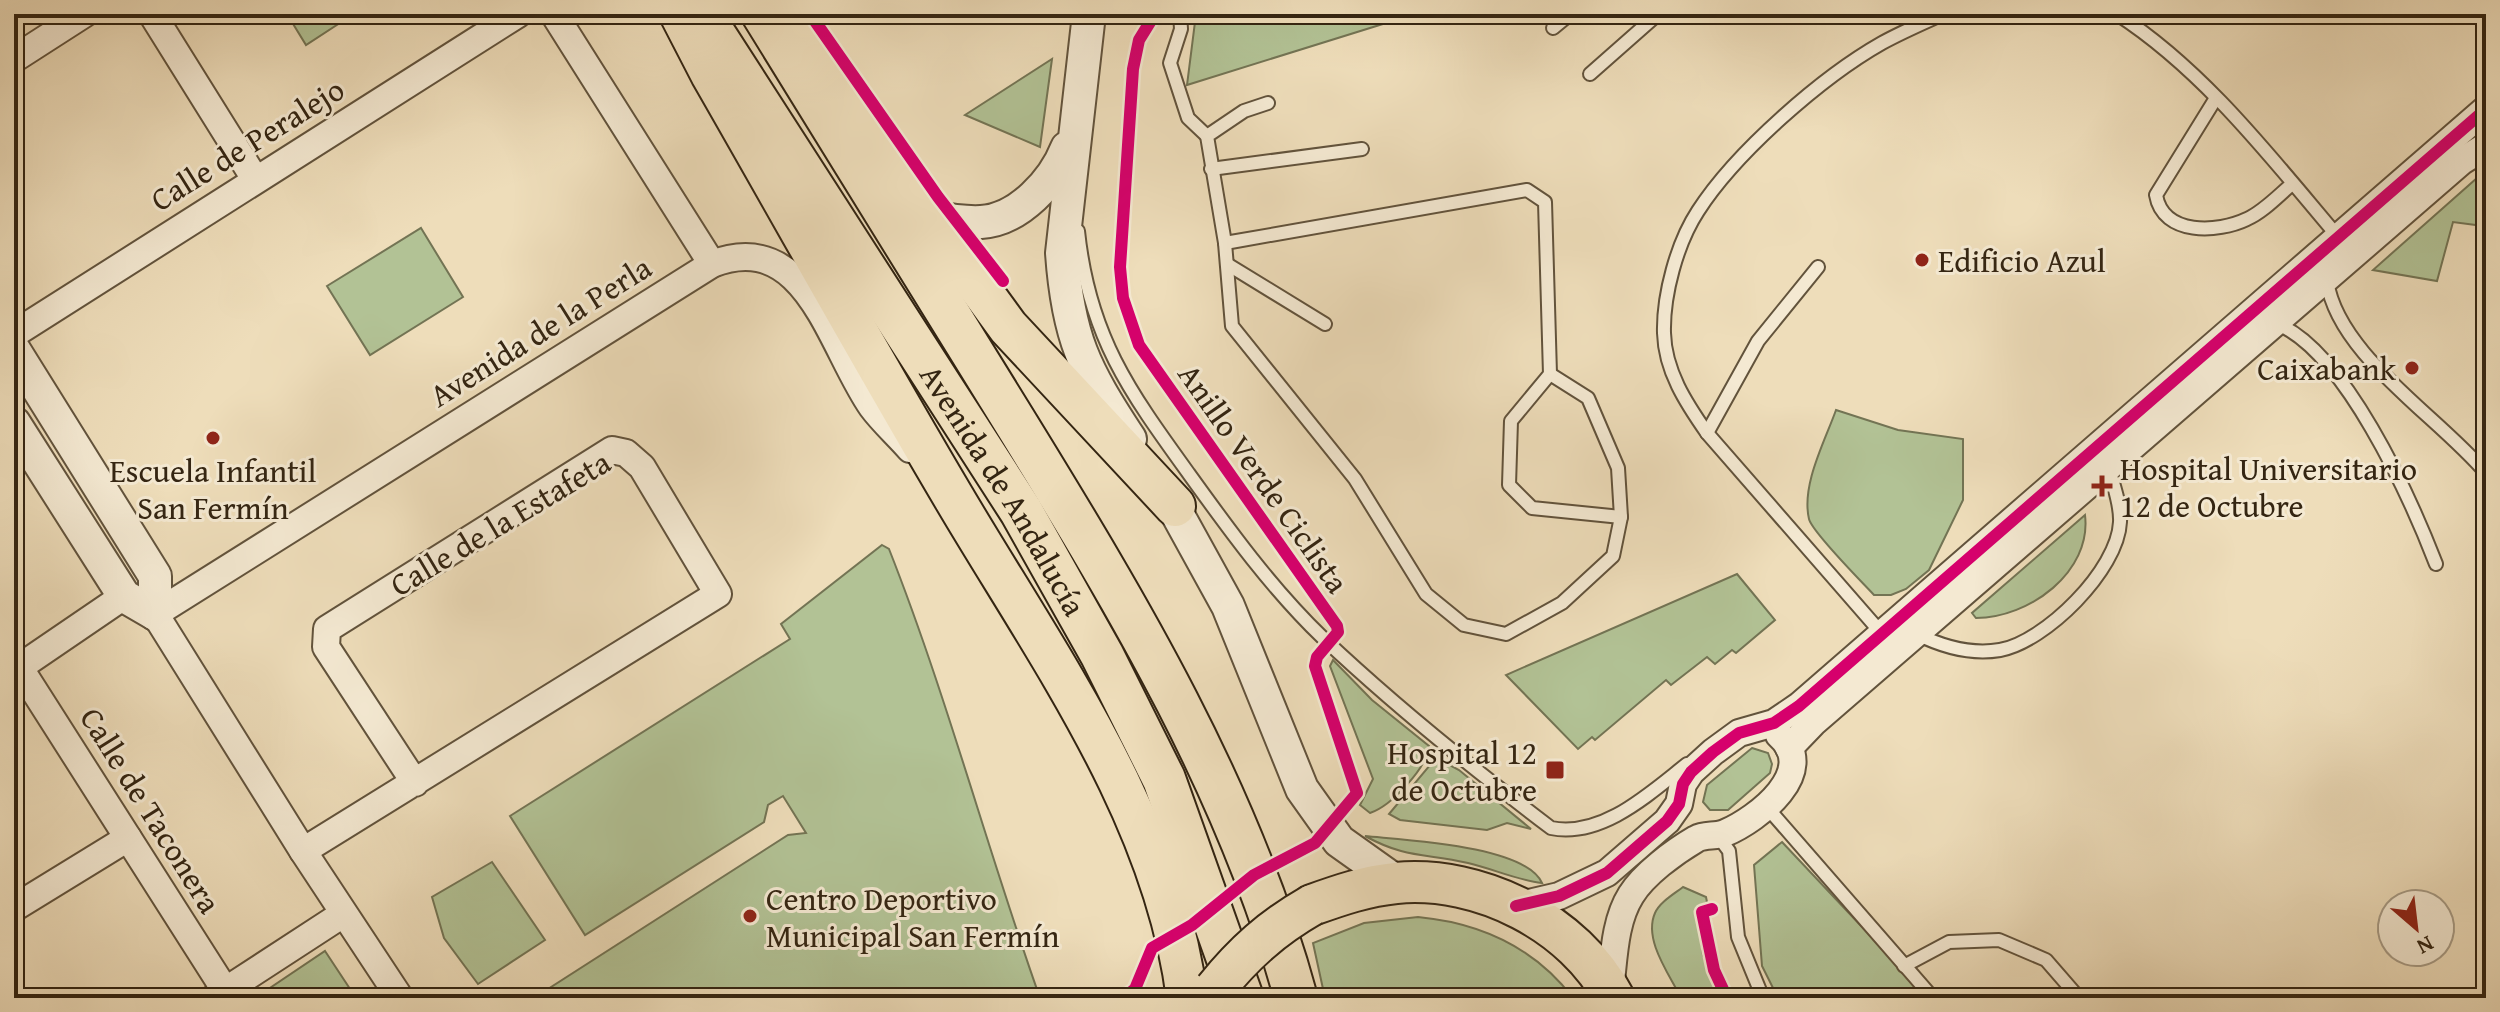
<svg xmlns="http://www.w3.org/2000/svg" width="2500" height="1012" font-family="'Gentium Book Plus',serif">
<rect width="100%" height="100%" fill="#eeddba"/>
<filter id="stains"><feTurbulence type="fractalNoise" baseFrequency=".0025" numOctaves="4"/><feColorMatrix values="0 0 0 0 .2 0 0 0 0 .09 0 0 0 0 .02 0 0 0 .5 -.17"/></filter>
<radialGradient id="worn" r=".72"><stop offset=".6" stop-color="#630" stop-opacity="0"/><stop offset="1" stop-color="#630" stop-opacity=".3"/></radialGradient>
<!-- green -->
<g fill="#b2c295" stroke="#737454" stroke-width="2">
<path d="M287,14H347L349,17L306,45Z"/>
<path d="M1196,14H1415L1187,85Z"/>
<path d="M1052,59L1040,147L965,115Z"/>
<path d="M2486,170V238L2483,226L2453,222L2437,281L2373,270Z"/>
<path d="M421,228L463,297L370,355L327,286Z"/>
<path d="M1836,410L1898,430L1963,439V500L1929,570L1906,589L1891,595H1874C1862,582 1812,532 1809,519C1801,485 1825,441 1836,410Z"/>
<path d="M2085,515C2092,572 2029,618 1976,618L1972,613Z"/>
<path d="M882,545L889,549C947,696 987,849 1040,998H534L788,835L806,833L783,796L768,805L764,822L585,935L510,816L790,639L781,624Z"/>
<path d="M1737,574L1775,620L1736,653L1732,650L1715,664L1707,657L1671,685L1666,680L1595,740L1592,737L1578,749L1506,675Z"/>
<path d="M1333,660L1372,700L1429,746C1427,768 1391,806 1370,813L1360,805L1373,779L1330,666Z"/>
<path d="M1752,748L1768,753L1772,764L1770,773L1728,810H1710L1703,802L1707,785Z"/>
<path d="M1442,761L1459,770L1531,829L1507,823L1487,830L1400,820L1389,814L1430,765Z"/>
<path d="M1365,836C1403,840 1525,845 1542,883C1516,880 1494,869 1468,863C1425,853 1407,859 1365,836Z"/>
<path d="M1782,842L1929,998H1778L1762,966L1754,865Z"/>
<path d="M492,862L545,940L478,984L444,938L432,897Z"/>
<path d="M1683,887L1706,897L1707,902L1697,909L1703,955L1722,998H1681C1670,975 1643,940 1655,913C1660,902 1674,894 1683,887Z"/>
<path d="M1418,917C1481,923 1534,947 1573,998H1325L1313,943L1364,923Z"/>
<path d="M325,951L356,998H255Z"/>
</g>
<g fill="none" stroke-linecap="round" stroke-linejoin="round">
<defs>
<g id="service">
<path d="M1180,14L1181,29L1170,63L1188,118L1207,136"/>
<path d="M2117,14C2205,71 2272,159 2340,239"/>
<path d="M1553,28L1570,14"/>
<path d="M1590,74L1658,14"/>
<path d="M2216,98L2156,195C2163,236 2218,233 2247,219C2263,212 2278,196 2292,184"/>
<path d="M1268,103L1244,111L1207,136L1225,243L1232,326L1355,479L1426,594L1464,625L1506,634L1562,603L1613,556L1621,517L1618,468L1588,398L1550,374"/>
<path d="M1211,169L1362,149"/>
<path d="M1078,231C1089,336 1129,391 1189,474C1230,531 1272,589 1323,638C1395,706 1472,768 1551,828C1602,838 1649,794 1687,764"/>
<path d="M1225,243L1527,190L1545,202L1550,374L1511,421L1509,485L1532,508L1621,517"/>
<path d="M1227,264L1325,324"/>
<path d="M2327,281C2338,355 2438,416 2486,473"/>
<path d="M2275,323C2344,349 2410,497 2436,564"/>
<path d="M1707,433L1758,341L1818,267"/>
<path d="M1917,634C1943,647 1970,655 2000,650C2045,642 2118,570 2120,522C2121,504 2113,485 2109,468"/>
<path d="M1880,637L1877,628L1707,433C1686,403 1665,371 1664,333C1663,295 1677,243 1698,211C1736,152 1822,77 1882,43C1902,32 1923,23 1943,14"/>
<path d="M1765,805L1933,998"/>
<path d="M1717,835L1729,851L1738,937L1763,998"/>
<path d="M1904,966L1949,942L1999,940L2046,960L2079,998"/>
</g>
<g id="minor">
<path d="M152,14L255,179"/>
<path d="M554,14L712,264"/>
<path d="M14,59L84,14"/>
<path d="M14,334L518,14"/>
<path d="M14,659L230,998"/>
<path d="M14,671L124,596"/>
<path d="M1789,748L1813,723L2462,161L2486,146"/>
<path d="M303,851L718,594L642,467L626,453L612,450L327,629L326,647L415,783"/>
<path d="M1516,906L1559,896L1607,873L1667,821L1679,804L1683,784L1691,772L1713,752L1739,733L1774,723L1799,706L2486,109"/>
<path d="M14,908L128,838"/>
<path d="M1610,990C1614,959 1614,922 1631,895C1644,874 1674,852 1696,839C1705,834 1715,837 1725,833C1758,819 1820,771 1779,735"/>
<path d="M214,998L343,914"/>
<path d="M400,998L303,851L155,614L712,264C807,227 830,347 872,407C883,422 898,435 910,449"/>
</g>
<g id="tertiary">
<path d="M1089,14L1062,253C1068,338 1084,369 1130,439"/>
<path d="M931,217C947,220 964,223 981,222C1019,220 1054,181 1067,148"/>
<path d="M14,350L155,576V614"/>
<path d="M14,423L124,596L155,614"/>
<path d="M1163,488L1228,606L1302,789L1339,841L1398,883"/>
</g>
<g id="primary">
<path d="M680,14L711,74C792,215 871,358 954,498C1046,654 1164,814 1187,998"/>
<path d="M797,37L1008,327L1175,506"/>
<path d="M1312,905C1340,895 1366,886 1396,883C1480,875 1575,923 1614,998"/>
</g>
<g id="trunk">
<path id="s1" d="M701,14L1021,511L1102,655L1164,779L1242,998"/>
<path d="M763,14C849,151 933,288 1017,425C1129,607 1239,790 1296,998"/>
</g>
</defs>
<!-- service casing -->
<use href="#service" stroke="#62533c" stroke-width="16"/>
<!-- minor casing -->
<use href="#minor" stroke="#62533c" stroke-width="30"/>
<!-- tertiary casing -->
<use href="#tertiary" stroke="#62533c" stroke-width="36"/>
<!-- primary casing -->
<use href="#primary" stroke="#342512" stroke-width="44"/>
<!-- trunk casing -->
<use href="#trunk" stroke="#342512" stroke-width="46"/>
<!-- service -->
<use href="#service" stroke="#f4e9d2" stroke-width="12"/>
<!-- minor -->
<use href="#minor" stroke="#f4e9d2" stroke-width="26"/>
<!-- tertiary -->
<use href="#tertiary" stroke="#f4e9d2" stroke-width="32"/>
<!-- primary -->
<use href="#primary" stroke="#eeddba" stroke-width="40"/>
<!-- trunk -->
<use href="#trunk" stroke="#eeddba" stroke-width="42"/>
<defs>
<path id="primary-bridge" d="M1215,989C1244,953 1272,928 1312,905"/>
</defs>
<!-- primary-bridge casing -->
<use href="#primary-bridge" stroke="#342512" stroke-width="44" stroke-linecap="butt"/>
<!-- primary-bridge -->
<use href="#primary-bridge" stroke="#eeddba" stroke-width="40"/>
<defs>
<g id="cycleway">
<path d="M810,14L938,197L1003,281"/>
<path d="M1516,906L1559,896L1607,873L1667,821L1679,804L1683,784L1691,772L1713,752L1739,733L1774,723L1799,706L2486,109"/>
<path d="M1712,909L1702,912L1714,970L1727,998"/>
<path d="M1124,998L1135,989L1152,948L1192,925L1254,875L1315,843L1357,793L1315,666L1317,657L1338,632L1337,626L1139,345L1123,298L1120,267L1133,69L1139,40L1155,14"/>
</g>
</defs>
<!-- cycleway casing -->
<use href="#cycleway" stroke="#f4e9d2" stroke-width="17"/>
<!-- cycleway -->
<use href="#cycleway" stroke="#d6006c" stroke-width="12"/>
</g>
<!-- markers -->
<g fill="#8f2418" stroke="#f4e9d2" stroke-width="3">
<circle cx="1922" cy="260" r="8"/>
<circle cx="2412" cy="368" r="8"/>
<circle cx="213" cy="438" r="8"/>
<path d="M2098 474h8v8h8v8h-8v8h-8v-8h-8v-8h8z"/>
<rect x="1545" y="760" width="20" height="20" rx="4"/>
<circle cx="750" cy="916" r="8"/>
</g>
<g text-anchor="middle" dominant-baseline="central" stroke-width="6" stroke-linejoin="round" paint-order="stroke">
<!-- street labels -->
<g font-size="32" fill="#342512" stroke="#f4e9d2">
<text transform="translate(247 144) rotate(-32)">Calle de Peralejo</text>
<text transform="translate(540 331) rotate(-32)">Avenida de la Perla</text>
<text transform="translate(1264 478) rotate(55)">Anillo Verde Ciclista</text>
<text stroke="none"><textPath href="#s1" startOffset="564">Avenida de Andalucía</textPath></text>
<text transform="translate(500 523) rotate(-31)">Calle de la Estafeta</text>
<text transform="translate(151 810) rotate(58)">Calle de Taconera</text>
</g>
<!-- poi labels -->
<g font-size="32" fill="#342512" stroke="#f4e9d2" text-anchor="start">
<text x="1938" y="260">Edificio Azul</text>
<text x="2396" y="368" text-anchor="end">Caixabank</text>
<text x="2120" y="468">Hospital Universitario<tspan x="2120" dy="37">12 de Octubre</tspan></text>
<text x="213" y="470" text-anchor="middle">Escuela Infantil<tspan x="213" dy="37">San Fermín</tspan></text>
<text x="1537" y="752" text-anchor="end">Hospital 12<tspan x="1537" dy="37">de Octubre</tspan></text>
<text x="766" y="898">Centro Deportivo<tspan x="766" dy="37">Municipal San Fermín</tspan></text>
</g>
</g>
<!-- margin -->
<rect width="2500" height="1012" fill="none" stroke="#eeddba" stroke-width="48"/>
<rect x="16" y="16" width="2468" height="980" fill="none" stroke="#342512" stroke-width="4"/>
<rect x="24" y="24" width="2452" height="964" fill="none" stroke="#342512" stroke-width="2"/>
<!-- north arrow -->
<g transform="translate(2416 928) rotate(152)"><circle r="38" fill="#f4e9d2" stroke="#a79b85" stroke-width="2"/>
<path d="M0-6L14 30L0 20L-14 30Z" fill="#8f2418"/>
<text y="-12" font-size="22" font-weight="bold" text-anchor="middle" fill="#342512">N</text>
</g>
<rect width="100%" height="100%" filter="url(#stains)"/>
<rect width="100%" height="100%" fill="url(#worn)"/>
</svg>
